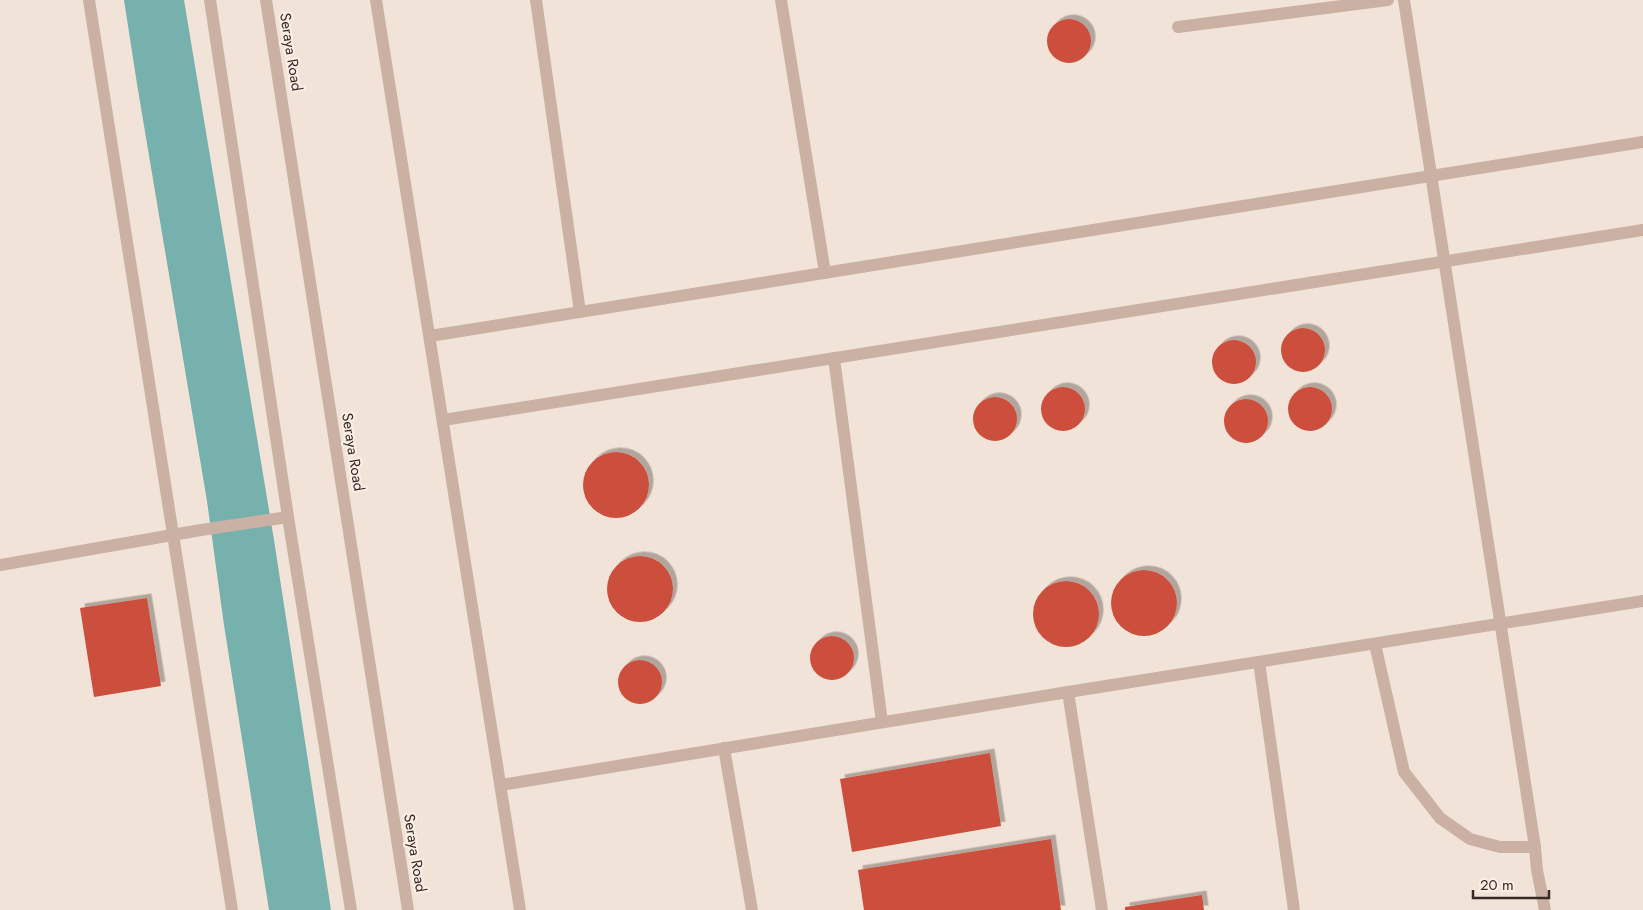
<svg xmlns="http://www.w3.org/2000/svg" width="1643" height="910" font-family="Jost,sans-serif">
<defs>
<filter id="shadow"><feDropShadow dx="4.5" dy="-4.5" stdDeviation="0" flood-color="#0004"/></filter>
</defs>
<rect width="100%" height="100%" fill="#f2e3d8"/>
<!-- water -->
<path fill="#76b1ad" d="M124,0H184L274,540L331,910H269L224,625L207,501L137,84Z"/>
<!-- building -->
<g fill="#cc4f3c" filter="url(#shadow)">
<circle cx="1069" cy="41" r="22"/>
<circle cx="1303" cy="350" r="22"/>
<circle cx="1234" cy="362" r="22"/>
<circle cx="1063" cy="409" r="22"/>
<circle cx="1310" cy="409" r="22"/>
<circle cx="995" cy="419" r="22"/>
<circle cx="1246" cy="421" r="22"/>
<circle cx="616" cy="485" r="33"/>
<circle cx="640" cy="589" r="33"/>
<circle cx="1144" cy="603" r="33"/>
<circle cx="1066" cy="614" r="33"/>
<path d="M147,598L161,686L94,697L80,608Z"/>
<circle cx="832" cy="658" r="22"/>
<circle cx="640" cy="682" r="22"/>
<path d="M990,753L1001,826L852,852L840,779Z"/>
<path d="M1051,839L1061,910H864L858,870Z"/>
<path d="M1202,895L1204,910H1125V907Z"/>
</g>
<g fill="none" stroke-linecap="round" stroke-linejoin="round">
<!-- minor -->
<g stroke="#cbb1a4" stroke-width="12">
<path d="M89,0L232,910"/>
<path d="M210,0L288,517L351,910"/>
<path d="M266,0L408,910"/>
<path d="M376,0L520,910"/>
<path d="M536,0L580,312"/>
<path d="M781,0L825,273"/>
<path d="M1404,0L1535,847L1537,870L1545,910"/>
<path d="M1178,27L1388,0"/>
<path d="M430,336L1643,142"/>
<path d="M834,358L882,722"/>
<path d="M443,420L1643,230"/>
<path d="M0,565L201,530L288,517"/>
<path d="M1375,644L1404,772L1440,818L1470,839L1500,847H1535"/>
<path d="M1259,662L1294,910"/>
<path d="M1068,692L1102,910"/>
<path d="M724,748L752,910"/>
<path d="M501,785L1068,692L1643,601"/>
</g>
</g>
<g text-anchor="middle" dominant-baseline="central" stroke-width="4.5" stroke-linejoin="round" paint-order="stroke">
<!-- street labels -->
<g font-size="15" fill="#362926" stroke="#faeee5">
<text transform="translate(291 52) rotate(81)">Seraya Road</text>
<text transform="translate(353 452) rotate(81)">Seraya Road</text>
<text transform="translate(415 853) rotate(81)">Seraya Road</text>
</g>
</g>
<!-- scale -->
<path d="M1473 890v8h76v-8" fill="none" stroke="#362926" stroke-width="2.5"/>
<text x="1480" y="890" font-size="15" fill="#362926" stroke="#faeee5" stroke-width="4" paint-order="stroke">20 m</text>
</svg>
